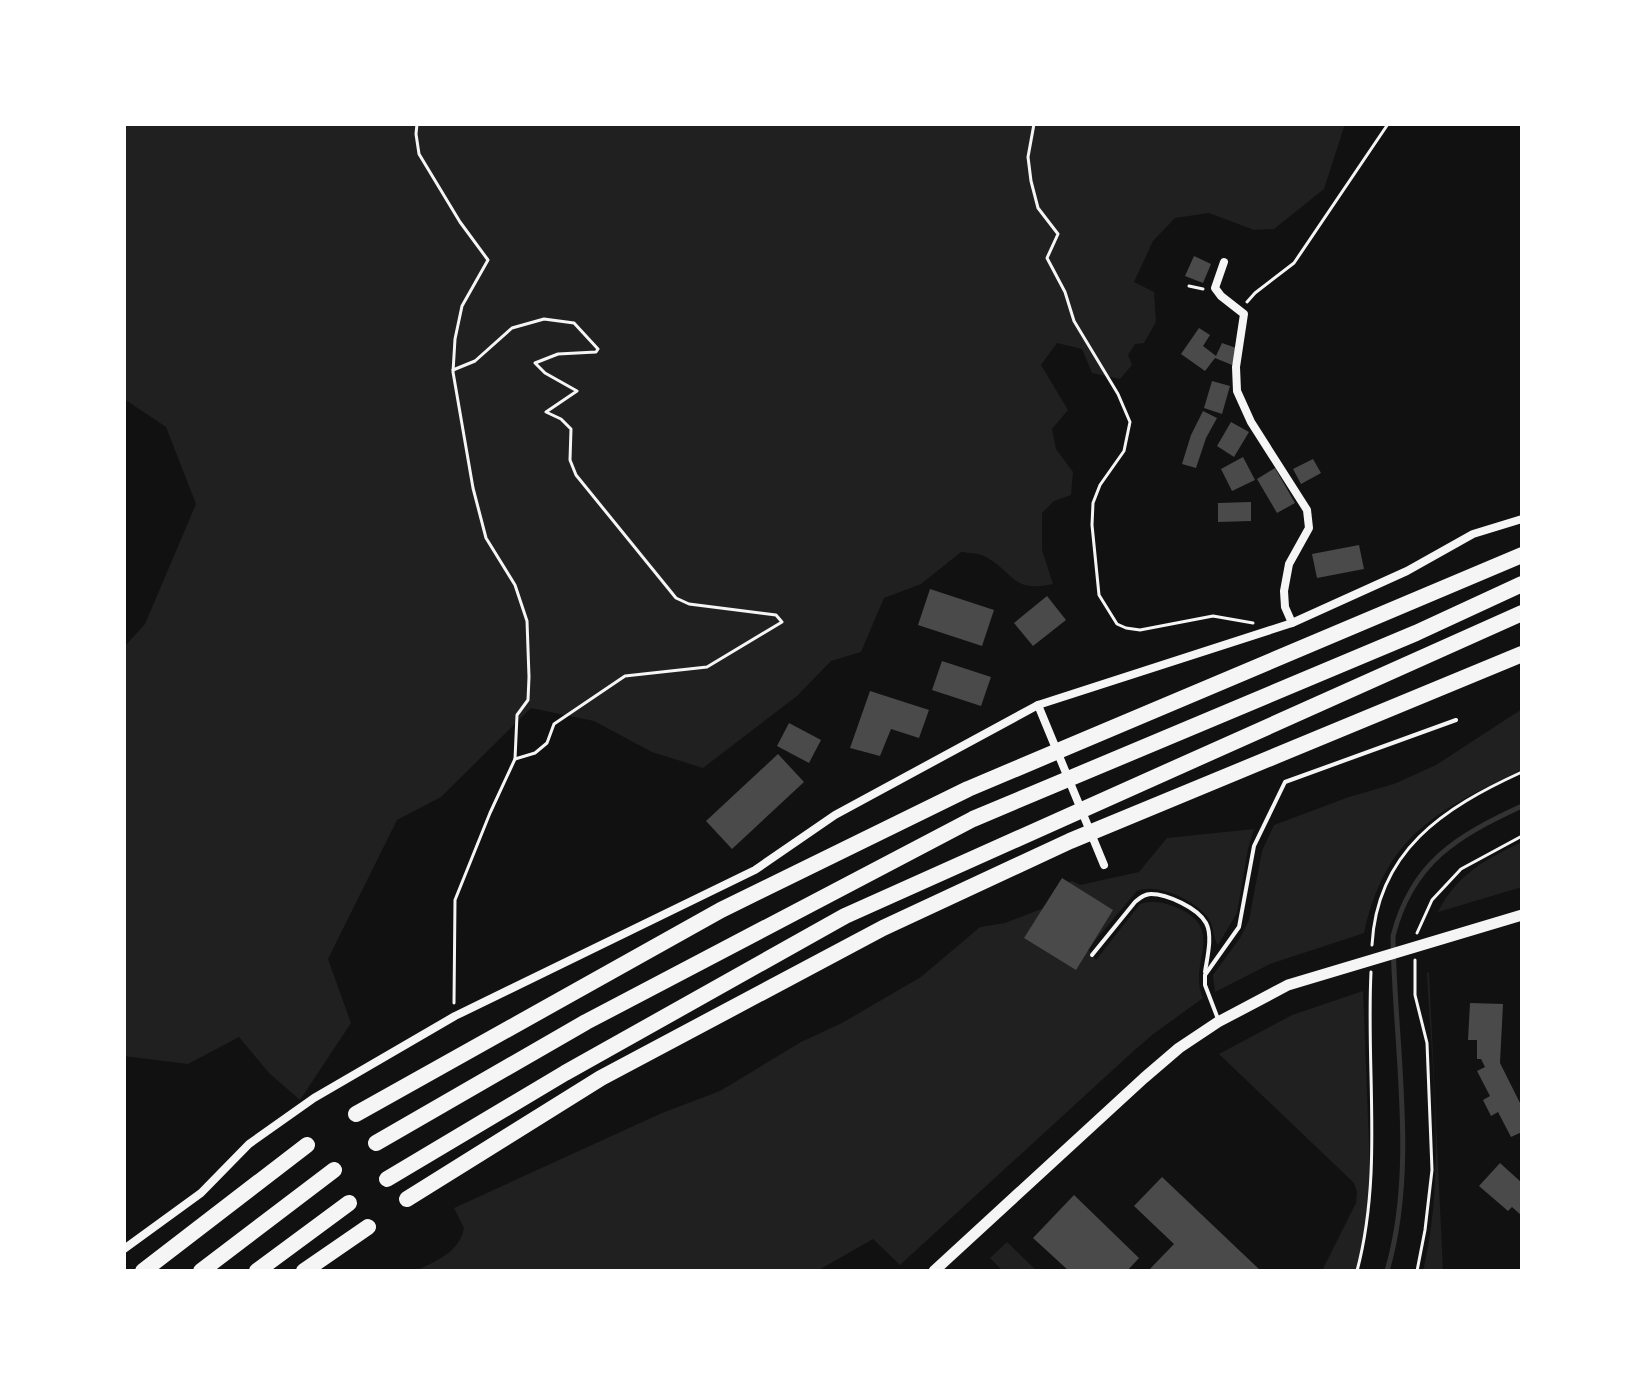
<svg xmlns="http://www.w3.org/2000/svg" width="1646" height="1395" font-family="'Source Sans 3',sans-serif">
<rect width="100%" height="100%" fill="#111"/>
<!-- green -->
<g fill="#202020">
<path d="M124,124H1345L1324,189L1274,229L1254,230L1209,213L1175,218L1153,241L1134,282L1154,292L1156,322L1144,343L1135,344L1128,355L1132,365L1120,379L1092,373L1082,349L1057,343L1041,365L1068,410L1052,429L1056,449L1073,472L1071,495L1054,501L1042,513V550L1053,584C1011,593 1015,573 986,557C980,553 969,553 961,552L921,584L884,598L861,652L831,661L797,696L703,768L652,752L594,721L531,708L441,797L397,820L328,959L351,1023L300,1100L269,1073L239,1037L188,1064L124,1056V647L145,624L196,504L166,427L124,399Z"/>
<path d="M1522,709V770C1437,810 1386,835 1364,933L1270,964L1215,992L1213,975L1240,938L1249,920L1262,851L1274,825L1349,797L1394,784L1436,765Z"/>
<path d="M1254,829L1248,849L1237,913L1218,945C1213,938 1214,929 1210,921C1200,902 1157,882 1137,891L1088,949L1096,960L1140,904C1154,899 1165,903 1178,908C1227,930 1187,963 1203,998L1152,1035L1128,1056L900,1265L873,1239L817,1271H416C437,1260 459,1253 464,1228L454,1208L662,1113L720,1091L801,1042L842,1023L921,977L980,927L1005,923L1044,908L1058,886L1072,881L1080,885L1139,872L1167,838Z"/>
<path d="M1522,842V887L1438,912C1456,875 1486,859 1522,842Z"/>
<path d="M1429,972L1443,1271H1423C1446,1174 1432,1071 1427,973Z"/>
<path d="M1363,991L1370,1169L1366,1223L1356,1271H1322L1356,1203L1357,1192L1354,1183L1219,1054L1292,1015Z"/>
<path d="M1007,1242L1037,1271H1003L990,1258Z"/>
</g>
<g fill="none" stroke-linecap="round" stroke-linejoin="round">
<!-- stream -->
<path stroke="#333" stroke-width="5" d="M1387,1271C1418,1166 1394,1044 1393,936C1412,862 1457,836 1522,806"/>
</g>
<!-- building -->
<g fill="#4a4a4a">
<path d="M1194,256L1211,264L1203,283L1185,276Z"/>
<path d="M1199,328L1210,335L1203,346L1216,356L1222,343L1239,349L1232,365L1215,358L1205,371L1181,354Z"/>
<path d="M1212,381L1230,386L1222,414L1204,408Z"/>
<path d="M1203,411L1217,418L1206,438L1196,468L1182,464L1191,435Z"/>
<path d="M1231,422L1249,432L1234,457L1217,446Z"/>
<path d="M1243,457L1255,480L1232,491L1221,469Z"/>
<path d="M1313,459L1321,473L1301,484L1293,469Z"/>
<path d="M1275,468L1295,503L1277,513L1257,479Z"/>
<path d="M1251,502V521L1218,522V503Z"/>
<path d="M1359,545L1364,569L1317,578L1312,554Z"/>
<path d="M930,589L994,610L982,646L918,625Z"/>
<path d="M1047,596L1066,620L1033,646L1014,623Z"/>
<path d="M942,661L991,677L981,706L932,690Z"/>
<path d="M870,691L929,710L919,738L891,729L880,756L850,748Z"/>
<path d="M789,723L821,740L809,763L777,746Z"/>
<path d="M778,754L804,782L732,849L706,821Z"/>
<path d="M1062,878L1113,910L1076,970L1024,938Z"/>
<path d="M1470,1003L1503,1004L1500,1063L1522,1107V1132L1511,1137L1498,1112L1491,1116L1483,1100L1490,1096L1477,1071L1485,1067L1481,1059H1477V1040H1468Z"/>
<path d="M1500,1163L1522,1183V1216L1512,1207L1508,1211L1479,1186Z"/>
<path d="M1162,1177L1261,1271H1148L1174,1244L1134,1206Z"/>
<path d="M1074,1195L1139,1258L1127,1271H1069L1033,1238Z"/>
</g>
<g fill="none" stroke-linecap="round" stroke-linejoin="round">
<!-- path -->
<g stroke="#f5f5f5" stroke-width="3">
<path d="M417,124L416,134L419,154L460,222L488,260L462,306L455,339L453,372L473,488L486,538L515,585L527,621L529,677L528,700L517,715L515,759L490,813L455,900L454,1003"/>
<path d="M1034,124L1028,157L1031,181L1038,208L1058,234L1047,258L1065,292L1074,321L1118,394L1130,422L1124,451L1100,485L1093,503L1092,525L1099,595L1117,624L1126,628L1140,630L1213,616L1253,623"/>
<path d="M1189,286L1203,289"/>
<path d="M1247,302L1255,293L1294,263L1388,124"/>
<path d="M453,370L475,361L512,328L544,319L574,323L598,349L596,352L558,354L535,363L545,373L577,391L546,412L561,419L571,429L570,460L576,475L676,598L689,604L776,615L782,622L707,667L625,676L554,724L547,743L535,753L515,759"/>
<path d="M1417,933L1432,900L1461,869L1522,836"/>
<path d="M1372,945C1377,851 1443,808 1522,772"/>
<path d="M1415,960V995L1427,1043L1432,1170L1425,1230L1417,1271"/>
<path d="M1357,1271C1383,1173 1366,1072 1371,972"/>
</g>
<!-- service -->
<g stroke="#f5f5f5" stroke-width="4">
<path d="M1092,955L1135,902C1140,898 1144,894 1151,894C1167,894 1198,908 1206,923C1213,936 1207,958 1205,972"/>
<path d="M1218,1019L1205,985V975L1239,927L1254,846L1285,782L1456,720"/>
</g>
<!-- minor -->
<g stroke="#f5f5f5" stroke-width="8">
<path d="M1224,262L1215,288L1221,296L1244,314L1236,367L1237,391L1251,422L1307,510L1309,528L1289,564L1284,591L1285,607L1292,623"/>
<path d="M1038,705L1104,865"/>
<path d="M124,1249L201,1193L249,1144L314,1098L455,1016L755,870L835,815L1038,705L1292,623L1407,571L1473,534L1522,519"/>
</g>
<!-- tertiary -->
<path stroke="#f5f5f5" stroke-width="11" d="M934,1271L1144,1078L1179,1048L1218,1022L1288,985L1522,915"/>
<!-- motorway -->
<g stroke="#f5f5f5" stroke-width="16">
<path d="M356,1114L721,910L968,789L1522,555"/>
<path d="M376,1143L586,1022L973,819L1416,633L1522,584"/>
<path d="M387,1179L565,1073L845,916L1522,613"/>
<path d="M407,1199L601,1078L883,928L1070,841L1522,654"/>
<path d="M143,1271L307,1145"/>
<path d="M201,1271L334,1170"/>
<path d="M257,1271L349,1203"/>
<path d="M304,1271L368,1227"/>
</g>
</g>
<!-- border -->
<rect width="1646" height="1395" fill="none" stroke="#ffffff" stroke-width="252"/>
</svg>
